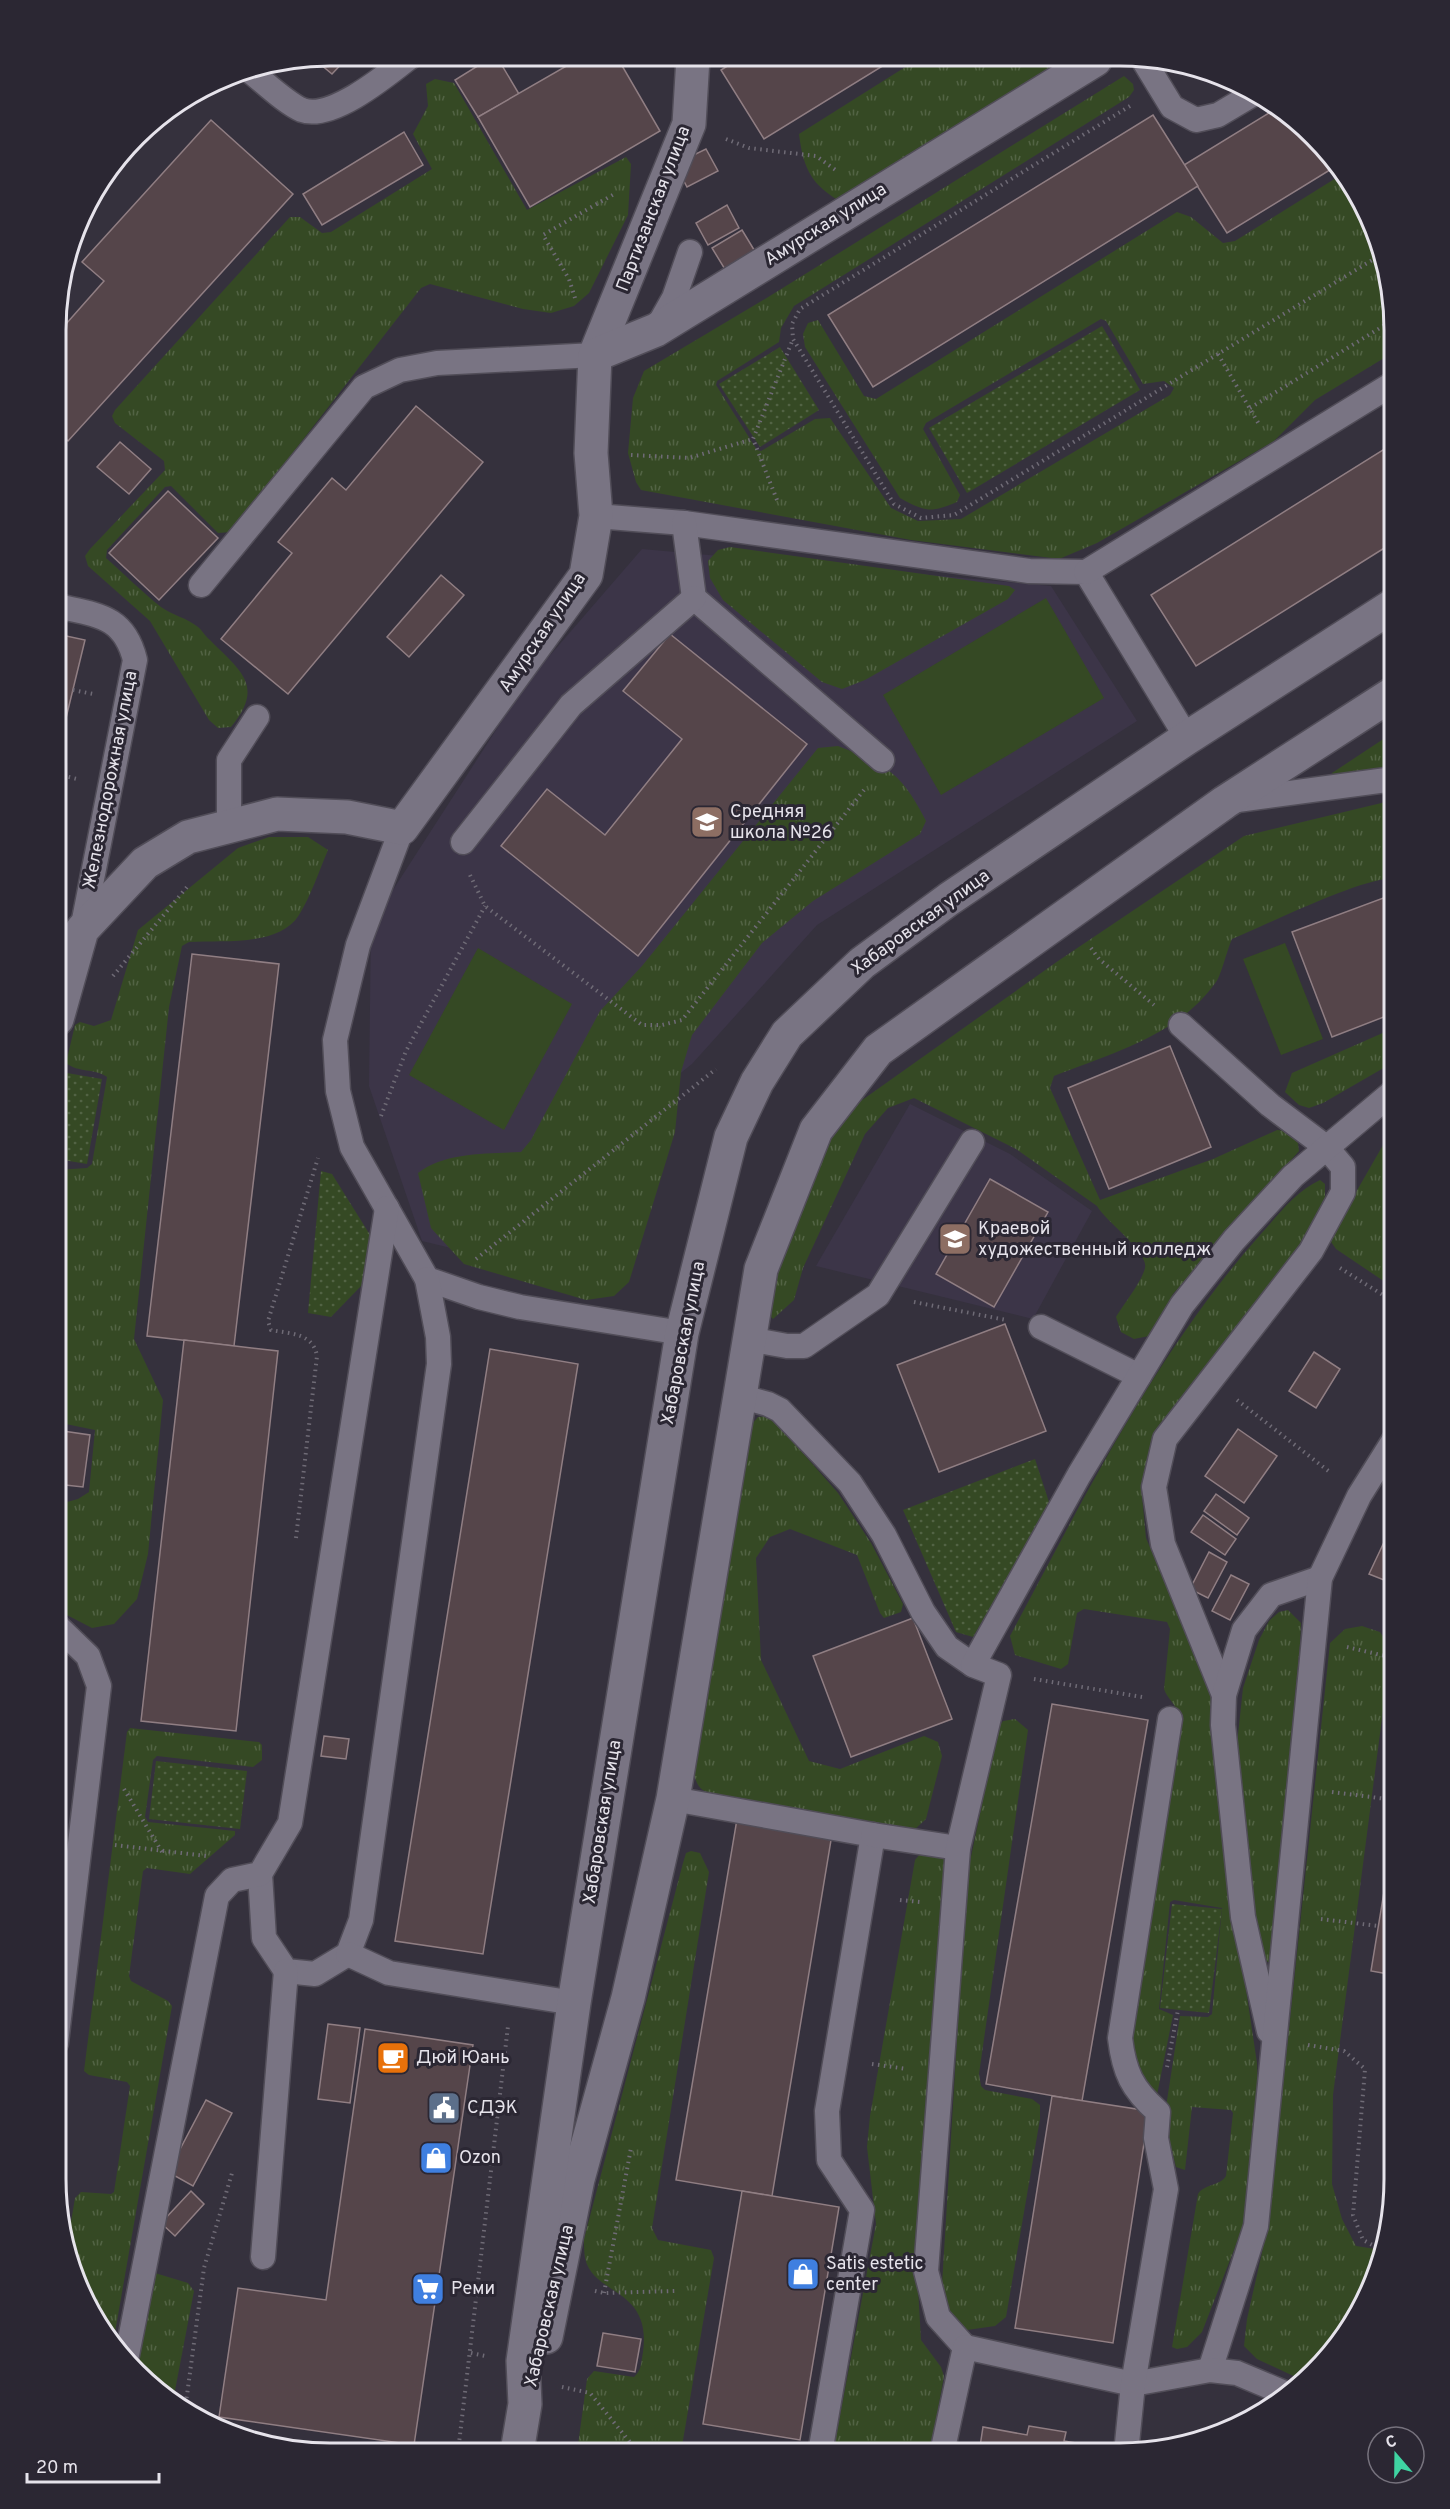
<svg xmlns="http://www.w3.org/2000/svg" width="1450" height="2509" font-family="Overpass,sans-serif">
<defs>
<pattern id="grass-tufts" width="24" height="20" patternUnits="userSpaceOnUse" patternTransform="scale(1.5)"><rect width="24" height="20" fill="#354924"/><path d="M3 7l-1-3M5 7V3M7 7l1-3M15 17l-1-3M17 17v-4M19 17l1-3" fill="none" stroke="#526344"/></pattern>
<pattern id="park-dots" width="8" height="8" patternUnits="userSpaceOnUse" patternTransform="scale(1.5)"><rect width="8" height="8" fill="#354924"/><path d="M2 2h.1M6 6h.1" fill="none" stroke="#526344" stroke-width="1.8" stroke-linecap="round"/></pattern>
</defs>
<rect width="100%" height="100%" fill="#35313d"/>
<!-- built -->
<g fill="#3c3548">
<path d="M642,549L1051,586L1137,721L817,925L692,1064L459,1250L422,1241L369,1086L371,924L527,682Z"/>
<path d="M910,1104L1010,1154L1092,1211L1033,1319L816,1266Z"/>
</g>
<!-- grass -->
<g fill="url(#grass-tufts)">
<path d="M918,59L1066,60L850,194L836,199C809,182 803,165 799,134Z"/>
<path d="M1124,76L1133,84L1134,90L1129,97L794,306L781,328L779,342L717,381L716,385L757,450L761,451L815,419L830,418L891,508L918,521L961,519L1170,395L1174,388L1164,381L1143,384L1106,321L1101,319L926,423L923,429L960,495L957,502C931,513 925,512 900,498L805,347L803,334L808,323L818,320L864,396L876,399L1177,212L1191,217L1223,243L1235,241L1344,173L1380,241L1394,330V352L1315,400L1274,441L1097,543L1059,559L911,540L641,490L636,482L628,453L633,398L644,371L765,299Z"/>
<path d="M435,79L454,83L527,210L626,157L631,164L628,215L589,293L574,306L551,313L523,309L430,284L421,288L231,532L218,533L171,486L165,487L107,550L106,558C124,574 142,592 161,607C172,615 187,618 198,627C202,630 205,636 210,640C239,670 266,685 231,727L218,728L209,720L150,621L88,566L85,556L90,549L165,470L164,461L115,423L112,416L115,410L290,217H300L322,233L331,232L432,169L413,134L428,106L426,84Z"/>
<path d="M730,547L1009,586L1015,590L1008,599L865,680L842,689L822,682L723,600L710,578L708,561L718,550Z"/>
<path d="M1394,732V765L1334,779L1332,773Z"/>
<path d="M838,746C888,765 902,774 926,821L920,834L813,901L762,943L692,1035L681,1072L675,1132L629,1282L614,1296L586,1300L464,1264L431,1228L418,1173C445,1152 487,1154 521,1152L531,1140L600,1011L642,966L818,748Z"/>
<path d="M1394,800V879C1367,875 1264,926 1232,939C1227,950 1221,976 1216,982C1178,1036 1112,1053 1054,1076L1050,1088L1100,1200L1213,1159L1277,1130L1288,1131L1298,1143L1299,1151L1173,1294L1149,1336L1134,1339L1121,1332L1116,1317C1124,1304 1142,1281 1145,1268C1149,1252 1106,1222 1097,1206L1016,1149L914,1098L888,1108L865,1134L803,1268L794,1300L773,1319L765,1310L803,1178L858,1103L1058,961L1244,836Z"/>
<path d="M269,837H308L328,850C319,871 311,896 299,915C279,947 223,940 189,942L182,946L169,1007L134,1339L163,1400L148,1554L137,1599L114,1624L92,1628L65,1614L56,1589V1505L78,1499L89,1492L95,1430L56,1422L57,1170L87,1168L92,1164L107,1077C95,1068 78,1073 66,1063L75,1025L80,1022L94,1026L111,1020L138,930L238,848Z"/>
<path d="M1394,1028V1062L1323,1103L1309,1108L1299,1105L1285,1092L1292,1073Z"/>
<path d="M1394,1126V1288L1336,1249L1329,1239Z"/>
<path d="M1320,1180L1325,1184V1197L1298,1249L1156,1432L1141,1486L1146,1538L1212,1692L1235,1916L1257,2063L1258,2093L1246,2219L1202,2332L1187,2347L1177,2349L1172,2347L1198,2194C1204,2184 1220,2186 1226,2176L1233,2113L1231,2110L1192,2107L1185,2170L1176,2167L1164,2120L1180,2016L1208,2017L1212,2014L1222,1908L1174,1900L1170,1902L1159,2009L1173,2015L1157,2095L1153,2096L1136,2068L1132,2031L1178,1713C1175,1703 1167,1698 1164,1689L1170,1629L1167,1622L1084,1609L1077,1613L1068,1664L1061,1669L1015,1655L1010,1636C1084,1498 1156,1352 1260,1235C1279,1214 1295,1192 1320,1180Z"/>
<path d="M765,1416L771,1417L838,1493L871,1543L903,1604L901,1612L884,1618L880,1613L857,1555L790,1529L770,1537L756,1558L761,1660L809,1761L840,1769L924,1736L938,1742L942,1756L926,1819L914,1830L898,1832L711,1794C700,1790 697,1786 694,1774L715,1619L751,1425L758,1417Z"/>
<path d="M1288,1610L1301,1623L1300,1644L1270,1963L1266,1961L1253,1912L1237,1744L1243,1688L1259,1640L1269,1621L1279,1612Z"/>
<path d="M1362,1626L1380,1632L1391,1649L1333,2095L1332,2184L1342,2219L1356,2246L1382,2250L1374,2284L1338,2347L1302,2380L1257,2359L1244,2346L1247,2319L1268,2226L1330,1643L1345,1629Z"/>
<path d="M1015,1719L1028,1730L979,2074L981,2086L985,2090L1032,2099L1040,2105V2119L1006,2317L995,2326L967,2330L954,2322L941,2301L967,1876L998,1728L1003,1721Z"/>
<path d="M130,1728L259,1742L262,1745V1760L253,1767L157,1756L153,1760L145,1817L148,1822L235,1831V1835L190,1874L147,1868L143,1871L129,1976L131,1981L168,2001L172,2006L113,2344L102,2332L70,2268L67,2246L75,2198L81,2192L111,2194L114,2192L130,2086L127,2082L89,2075L84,2071L127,1732Z"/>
<path d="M691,1851L700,1853L709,1872L652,2228L658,2240L711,2250L714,2258L681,2452H577L587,2379L594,2371L634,2377C642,2370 641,2362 643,2352C652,2287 593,2296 585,2258C584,2252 584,2245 584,2239L683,1863L686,1853Z"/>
<path d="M920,1854L945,1858L949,1865L917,2270L921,2340L941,2367L944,2376L930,2453H833L876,2224L867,2147L870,2116L915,1860Z"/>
<path d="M155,2273L188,2283L194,2291L173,2401L149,2386L133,2368Z"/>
</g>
<!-- park -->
<g fill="url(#park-dots)">
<path d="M1102,326L1140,390L967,493L929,428Z"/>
<path d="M780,347L819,410L760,447L719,384Z"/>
<path d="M67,1073L102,1079L87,1164L57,1159V1131Z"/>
<path d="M321,1171L332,1174L372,1238L363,1284L331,1317L308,1313Z"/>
<path d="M1035,1459L1050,1505L973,1637L956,1632L903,1510Z"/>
<path d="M156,1761L247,1771L240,1829L149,1819Z"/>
<path d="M1172,1904L1222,1909L1209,2013L1160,2008Z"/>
</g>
<!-- garden -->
<g fill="#354924">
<path d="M1046,598L1104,698L941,795L883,695Z"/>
<path d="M1285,943L1323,1039L1281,1055L1243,959Z"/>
<path d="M478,948L572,1004L504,1130L409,1075Z"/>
</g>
<!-- building -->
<g fill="#55454a" stroke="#907e83" stroke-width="1.5">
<path d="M330,56H349L332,74L314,59Z"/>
<path d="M492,57H497L519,94L478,117L455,80Z"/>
<path d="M582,57H617L660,131L530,207L478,117Z"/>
<path d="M740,58L894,59L764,139L721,70Z"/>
<path d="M1277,108L1301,123L1338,165L1227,233L1184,165Z"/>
<path d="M1153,115L1198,186L873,387L828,315Z"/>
<path d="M211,120L293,194L68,441L58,432V333L104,281L82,262Z"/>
<path d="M404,132L423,165L322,225L303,194Z"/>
<path d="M706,149L718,171L687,187L675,164Z"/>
<path d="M727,205L739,228L708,245L696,223Z"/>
<path d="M742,230L756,253L726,271L712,248Z"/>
<path d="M416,406L483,462L288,694L221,639L292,553L278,542L332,478L346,490Z"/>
<path d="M120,442L151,469L129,494L97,467Z"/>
<path d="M1394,443V542L1196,666L1151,595Z"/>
<path d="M168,491L218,538L159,600L109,553Z"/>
<path d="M441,575L464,595L409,657L387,637Z"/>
<path d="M57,634L85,640L57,755Z"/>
<path d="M670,634L807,744L638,956L501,846L547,789L605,835L682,739L623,691Z"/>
<path d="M1394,894V1013L1332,1037L1292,932Z"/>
<path d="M192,954L279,964L234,1346L147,1336Z"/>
<path d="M1170,1046L1211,1147L1109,1189L1068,1088Z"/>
<path d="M990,1179L1048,1212L994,1307L936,1274Z"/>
<path d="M1005,1324L1046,1431L939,1472L897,1365Z"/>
<path d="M184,1340L278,1351L236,1731L141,1721Z"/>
<path d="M490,1349L578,1364L483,1954L395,1941Z"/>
<path d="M1314,1352L1340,1369L1316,1408L1289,1391Z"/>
<path d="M1238,1429L1277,1456L1244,1503L1205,1476Z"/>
<path d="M56,1430L90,1435L83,1487L56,1484Z"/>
<path d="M1216,1494L1249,1518L1237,1535L1204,1511Z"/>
<path d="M1203,1515L1236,1539L1225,1555L1191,1532Z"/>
<path d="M1394,1521V1584L1369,1574Z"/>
<path d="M1209,1552L1227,1562L1208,1598L1190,1589Z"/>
<path d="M1231,1575L1249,1584L1230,1620L1212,1611Z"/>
<path d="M913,1618L952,1719L851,1757L813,1656Z"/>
<path d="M1052,1704L1148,1720L1082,2101L986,2084Z"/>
<path d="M324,1736L349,1739L346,1759L321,1756Z"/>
<path d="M737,1819L832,1834L772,2196L676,2180Z"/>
<path d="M1394,1831V1975L1371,1971Z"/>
<path d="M328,2024L360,2028L350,2103L318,2099Z"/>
<path d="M365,2029L473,2045L414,2445L219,2417L238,2288L326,2300Z"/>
<path d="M1052,2096L1149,2111L1113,2343L1015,2328Z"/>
<path d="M206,2100L232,2113L193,2186L168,2172Z"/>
<path d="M191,2191L204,2204L175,2236L161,2223Z"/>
<path d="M742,2191L839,2207L800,2440L703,2424Z"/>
<path d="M603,2333L641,2339L635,2372L597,2366Z"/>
<path d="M1029,2426L1066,2432L1064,2441L1107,2448L1106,2453H979L983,2427L1027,2435Z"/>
</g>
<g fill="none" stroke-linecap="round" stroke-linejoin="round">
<defs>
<g id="service">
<path d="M1144,61L1172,107L1196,120L1218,115L1255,93"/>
<path d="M250,71C264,82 287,104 302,110C332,121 388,74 411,56"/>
<path d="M657,328L674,298L690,252"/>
<path d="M596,516L684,523L1029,571L1086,572L1187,738"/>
<path d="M684,523L694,598L882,760"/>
<path d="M1086,572L1394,383"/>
<path d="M201,585L364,387L400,370L437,363L595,355"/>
<path d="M57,606C96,615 124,615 135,660L82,930"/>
<path d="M1230,801L1394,779"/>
<path d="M229,825V760L257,717"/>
<path d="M402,828L358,945L335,1040L338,1091L352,1147L427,1279L479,1297L520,1307L682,1333"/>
<path d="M463,842L571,705L694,598"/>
<path d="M1181,1025L1270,1105L1326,1147L1343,1167V1192L1311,1251L1165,1439L1154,1487L1163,1544L1224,1695"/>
<path d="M1041,1327L1139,1376"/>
<path d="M748,1339L787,1346H804L878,1295L972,1142"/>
<path d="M739,1396L768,1404L780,1410L850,1483L884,1535L923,1612L947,1647L973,1665"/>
<path d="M673,1799L873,1835L827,2111L829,2160L862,2210L820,2453"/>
<path d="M873,1835L958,1848"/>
<path d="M260,1874L264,1938L286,1971L315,1974L348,1954L361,1920L439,1364L438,1337L427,1279"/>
<path d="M348,1954L389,1973L574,2003"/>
<path d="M1269,2031L1243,1917L1223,1725L1224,1695L1244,1630L1271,1595L1320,1578"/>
<path d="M56,2043L99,1686L88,1656L56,1625"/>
<path d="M263,2257L286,1971"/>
<path d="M965,2347L938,2317L926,2271L958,1848L999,1675L973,1665L1079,1475L1182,1305L1234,1240L1293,1176L1394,1091"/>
<path d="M126,2360L217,1896L232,1880L260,1874L290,1823L387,1208"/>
<path d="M1210,2370L1256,2226L1320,1578L1359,1496L1394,1440"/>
<path d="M942,2453L965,2347L1133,2384L1210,2370L1237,2373L1287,2394"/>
<path d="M1126,2453L1133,2384L1166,2189L1156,2138L1158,2112C1132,2089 1124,2072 1120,2038L1170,1719"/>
</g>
<g id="minor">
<path d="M595,355L689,124L693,58"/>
<path d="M57,1019L82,930L145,863L188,837L277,814L347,817L402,828L586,575L596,516L591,453L595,355L656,330L1095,60"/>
</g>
<g id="secondary">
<path d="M546,2337L578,2179L628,1998L673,1799L761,1269L816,1130L878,1050L1225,802L1394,693"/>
<path d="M517,2452L525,2404L523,2361L574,2003L682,1333L731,1137L757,1082L787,1034L862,963L949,899L1187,738L1394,605"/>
</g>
</defs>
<!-- service casing -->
<use href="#service" stroke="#514d58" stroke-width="27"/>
<!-- minor casing -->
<use href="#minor" stroke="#514d58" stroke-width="36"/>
<!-- secondary casing -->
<use href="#secondary" stroke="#514d58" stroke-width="36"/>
<!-- path -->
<g stroke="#6f6b76" stroke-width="4" stroke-dasharray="1.5 4.5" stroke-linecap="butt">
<path d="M1130,106L800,309L792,324L793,339L894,504L921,518L954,515L1382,254"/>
<path d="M726,139L749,148L816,156L837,171"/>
<path d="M575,298L569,279L543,235L616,193"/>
<path d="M1218,354L1260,426"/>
<path d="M1250,408L1393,320"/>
<path d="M631,455L689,458L753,439"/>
<path d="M777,500L753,439L793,339"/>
<path d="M73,690L93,694"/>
<path d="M57,774L77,779"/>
<path d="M470,875L485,906L642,1025H662L682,1020L864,790"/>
<path d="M1091,948L1099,959L1154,1005"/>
<path d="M113,976L187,887"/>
<path d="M381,1116L406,1051L485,906"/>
<path d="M476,1259L716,1069"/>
<path d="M1340,1268L1394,1302"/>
<path d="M1385,1296L1394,1283"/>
<path d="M914,1302L1006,1320"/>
<path d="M1237,1400L1331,1473"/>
<path d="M296,1538L317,1356C313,1333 291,1334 271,1330L268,1321L318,1158"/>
<path d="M1347,1647L1394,1658"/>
<path d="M1034,1679L1142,1697"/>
<path d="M124,1789L162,1852"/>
<path d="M1332,1792L1394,1800"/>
<path d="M115,1845L206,1856"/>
<path d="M900,1900L920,1902"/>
<path d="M1321,1919L1378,1926"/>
<path d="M1308,2045L1344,2051L1365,2069L1353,2215L1363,2240L1382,2250"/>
<path d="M872,2064L907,2069"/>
<path d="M1167,2067L1178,2010"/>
<path d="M595,2291L604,2293L675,2291"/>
<path d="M604,2293L631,2148"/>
<path d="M471,2353L485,2356"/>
<path d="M562,2387L590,2393L638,2452"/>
<path d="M185,2410L204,2268L232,2173"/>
<path d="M855,2451L872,2453"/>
<path d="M458,2452L508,2026"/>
</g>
<!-- service -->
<use href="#service" stroke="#797483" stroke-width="24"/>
<!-- minor -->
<use href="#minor" stroke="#797483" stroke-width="33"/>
<!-- secondary -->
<use href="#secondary" stroke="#797483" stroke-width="33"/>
</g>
<!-- icons -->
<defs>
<symbol id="school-square" viewBox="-11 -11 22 22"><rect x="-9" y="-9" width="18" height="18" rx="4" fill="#8d6e63" stroke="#2b2733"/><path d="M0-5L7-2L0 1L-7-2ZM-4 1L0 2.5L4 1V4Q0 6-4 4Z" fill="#fff"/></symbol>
<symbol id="university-square" viewBox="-11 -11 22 22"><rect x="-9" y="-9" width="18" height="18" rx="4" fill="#8d6e63" stroke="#2b2733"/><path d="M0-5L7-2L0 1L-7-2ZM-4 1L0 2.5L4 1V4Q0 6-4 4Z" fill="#fff"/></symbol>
<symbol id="cafe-square" viewBox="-11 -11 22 22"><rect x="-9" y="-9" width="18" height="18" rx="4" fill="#e8710a" stroke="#2b2733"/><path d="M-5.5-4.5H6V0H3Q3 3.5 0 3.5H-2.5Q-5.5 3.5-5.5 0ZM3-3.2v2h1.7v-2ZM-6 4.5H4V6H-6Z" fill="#fff"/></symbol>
<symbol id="civic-square" viewBox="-11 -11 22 22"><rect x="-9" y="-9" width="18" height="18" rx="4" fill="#5c6f8a" stroke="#2b2733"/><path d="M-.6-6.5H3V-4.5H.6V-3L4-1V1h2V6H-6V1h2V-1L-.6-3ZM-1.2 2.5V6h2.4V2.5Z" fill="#fff"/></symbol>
<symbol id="shop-square" viewBox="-11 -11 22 22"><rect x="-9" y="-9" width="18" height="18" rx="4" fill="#3f7fe0" stroke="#2b2733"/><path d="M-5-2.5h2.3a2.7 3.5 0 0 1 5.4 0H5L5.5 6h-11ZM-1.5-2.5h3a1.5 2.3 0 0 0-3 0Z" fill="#fff"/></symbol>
<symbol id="supermarket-square" viewBox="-11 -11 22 22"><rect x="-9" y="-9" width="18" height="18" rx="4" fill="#3f7fe0" stroke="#2b2733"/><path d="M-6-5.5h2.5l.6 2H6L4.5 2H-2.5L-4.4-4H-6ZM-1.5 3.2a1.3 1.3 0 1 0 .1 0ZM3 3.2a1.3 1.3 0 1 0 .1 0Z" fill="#fff"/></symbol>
</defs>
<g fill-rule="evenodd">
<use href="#school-square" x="688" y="803" width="38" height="38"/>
<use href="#university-square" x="936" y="1220" width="38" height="38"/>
<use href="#cafe-square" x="374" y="2039" width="38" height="38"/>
<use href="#civic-square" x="425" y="2089" width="38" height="38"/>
<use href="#shop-square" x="417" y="2139" width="38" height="38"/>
<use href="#shop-square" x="784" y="2255" width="38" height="38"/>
<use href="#supermarket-square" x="409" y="2270" width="38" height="38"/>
</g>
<g text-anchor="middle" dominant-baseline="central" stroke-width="6" stroke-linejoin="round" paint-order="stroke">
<!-- street labels -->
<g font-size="18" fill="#e6e3eb" stroke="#2b2733">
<text transform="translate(654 209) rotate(-69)">Партизанская улица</text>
<text transform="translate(826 225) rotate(-32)">Амурская улица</text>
<text transform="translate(543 633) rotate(-56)">Амурская улица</text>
<text transform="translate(111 780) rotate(-79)">Железнодорожная улица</text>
<text transform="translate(921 923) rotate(-36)">Хабаровская улица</text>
<text transform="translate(684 1343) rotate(-79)">Хабаровская улица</text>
<text transform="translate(603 1822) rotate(-81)">Хабаровская улица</text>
<text transform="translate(550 2306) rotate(-77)">Хабаровская улица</text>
</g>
<!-- poi labels -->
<g font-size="18" fill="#e6e3eb" stroke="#2b2733" text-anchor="start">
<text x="730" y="812">Средняя<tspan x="730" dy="21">школа №26</tspan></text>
<text x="978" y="1229">Краевой<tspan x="978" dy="21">художественный колледж</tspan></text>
<text x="416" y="2058">Дюй Юань</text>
<text x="467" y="2108">СДЭК</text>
<text x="459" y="2158">Ozon</text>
<text x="826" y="2264">Satis estetic<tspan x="826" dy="21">center</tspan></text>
<text x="451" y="2289">Реми</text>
</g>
</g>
<!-- crop -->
<path d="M0 0H1450V2509H0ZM330 66H1120A264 264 0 0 1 1384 330V2179A264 264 0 0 1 1120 2443H330A264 264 0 0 1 66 2179V330A264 264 0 0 1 330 66Z" fill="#2b2733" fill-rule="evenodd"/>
<path fill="none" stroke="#e6e3eb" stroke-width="3" d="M330 66H1120A264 264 0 0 1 1384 330V2179A264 264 0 0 1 1120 2443H330A264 264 0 0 1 66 2179V330A264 264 0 0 1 330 66Z"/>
<!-- north arrow -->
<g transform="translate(1396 2455) rotate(340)"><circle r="28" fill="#2b2733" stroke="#76727d" stroke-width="1.5"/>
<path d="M0-4.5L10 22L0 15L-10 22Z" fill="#3fd4a2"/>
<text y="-9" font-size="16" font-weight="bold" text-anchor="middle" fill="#e6e3eb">С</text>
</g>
<!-- scale -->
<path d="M27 2473v9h132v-9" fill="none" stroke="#e6e3eb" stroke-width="3"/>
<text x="36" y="2473" font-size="18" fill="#e6e3eb" stroke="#2b2733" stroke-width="4.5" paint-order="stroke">20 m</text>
</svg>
